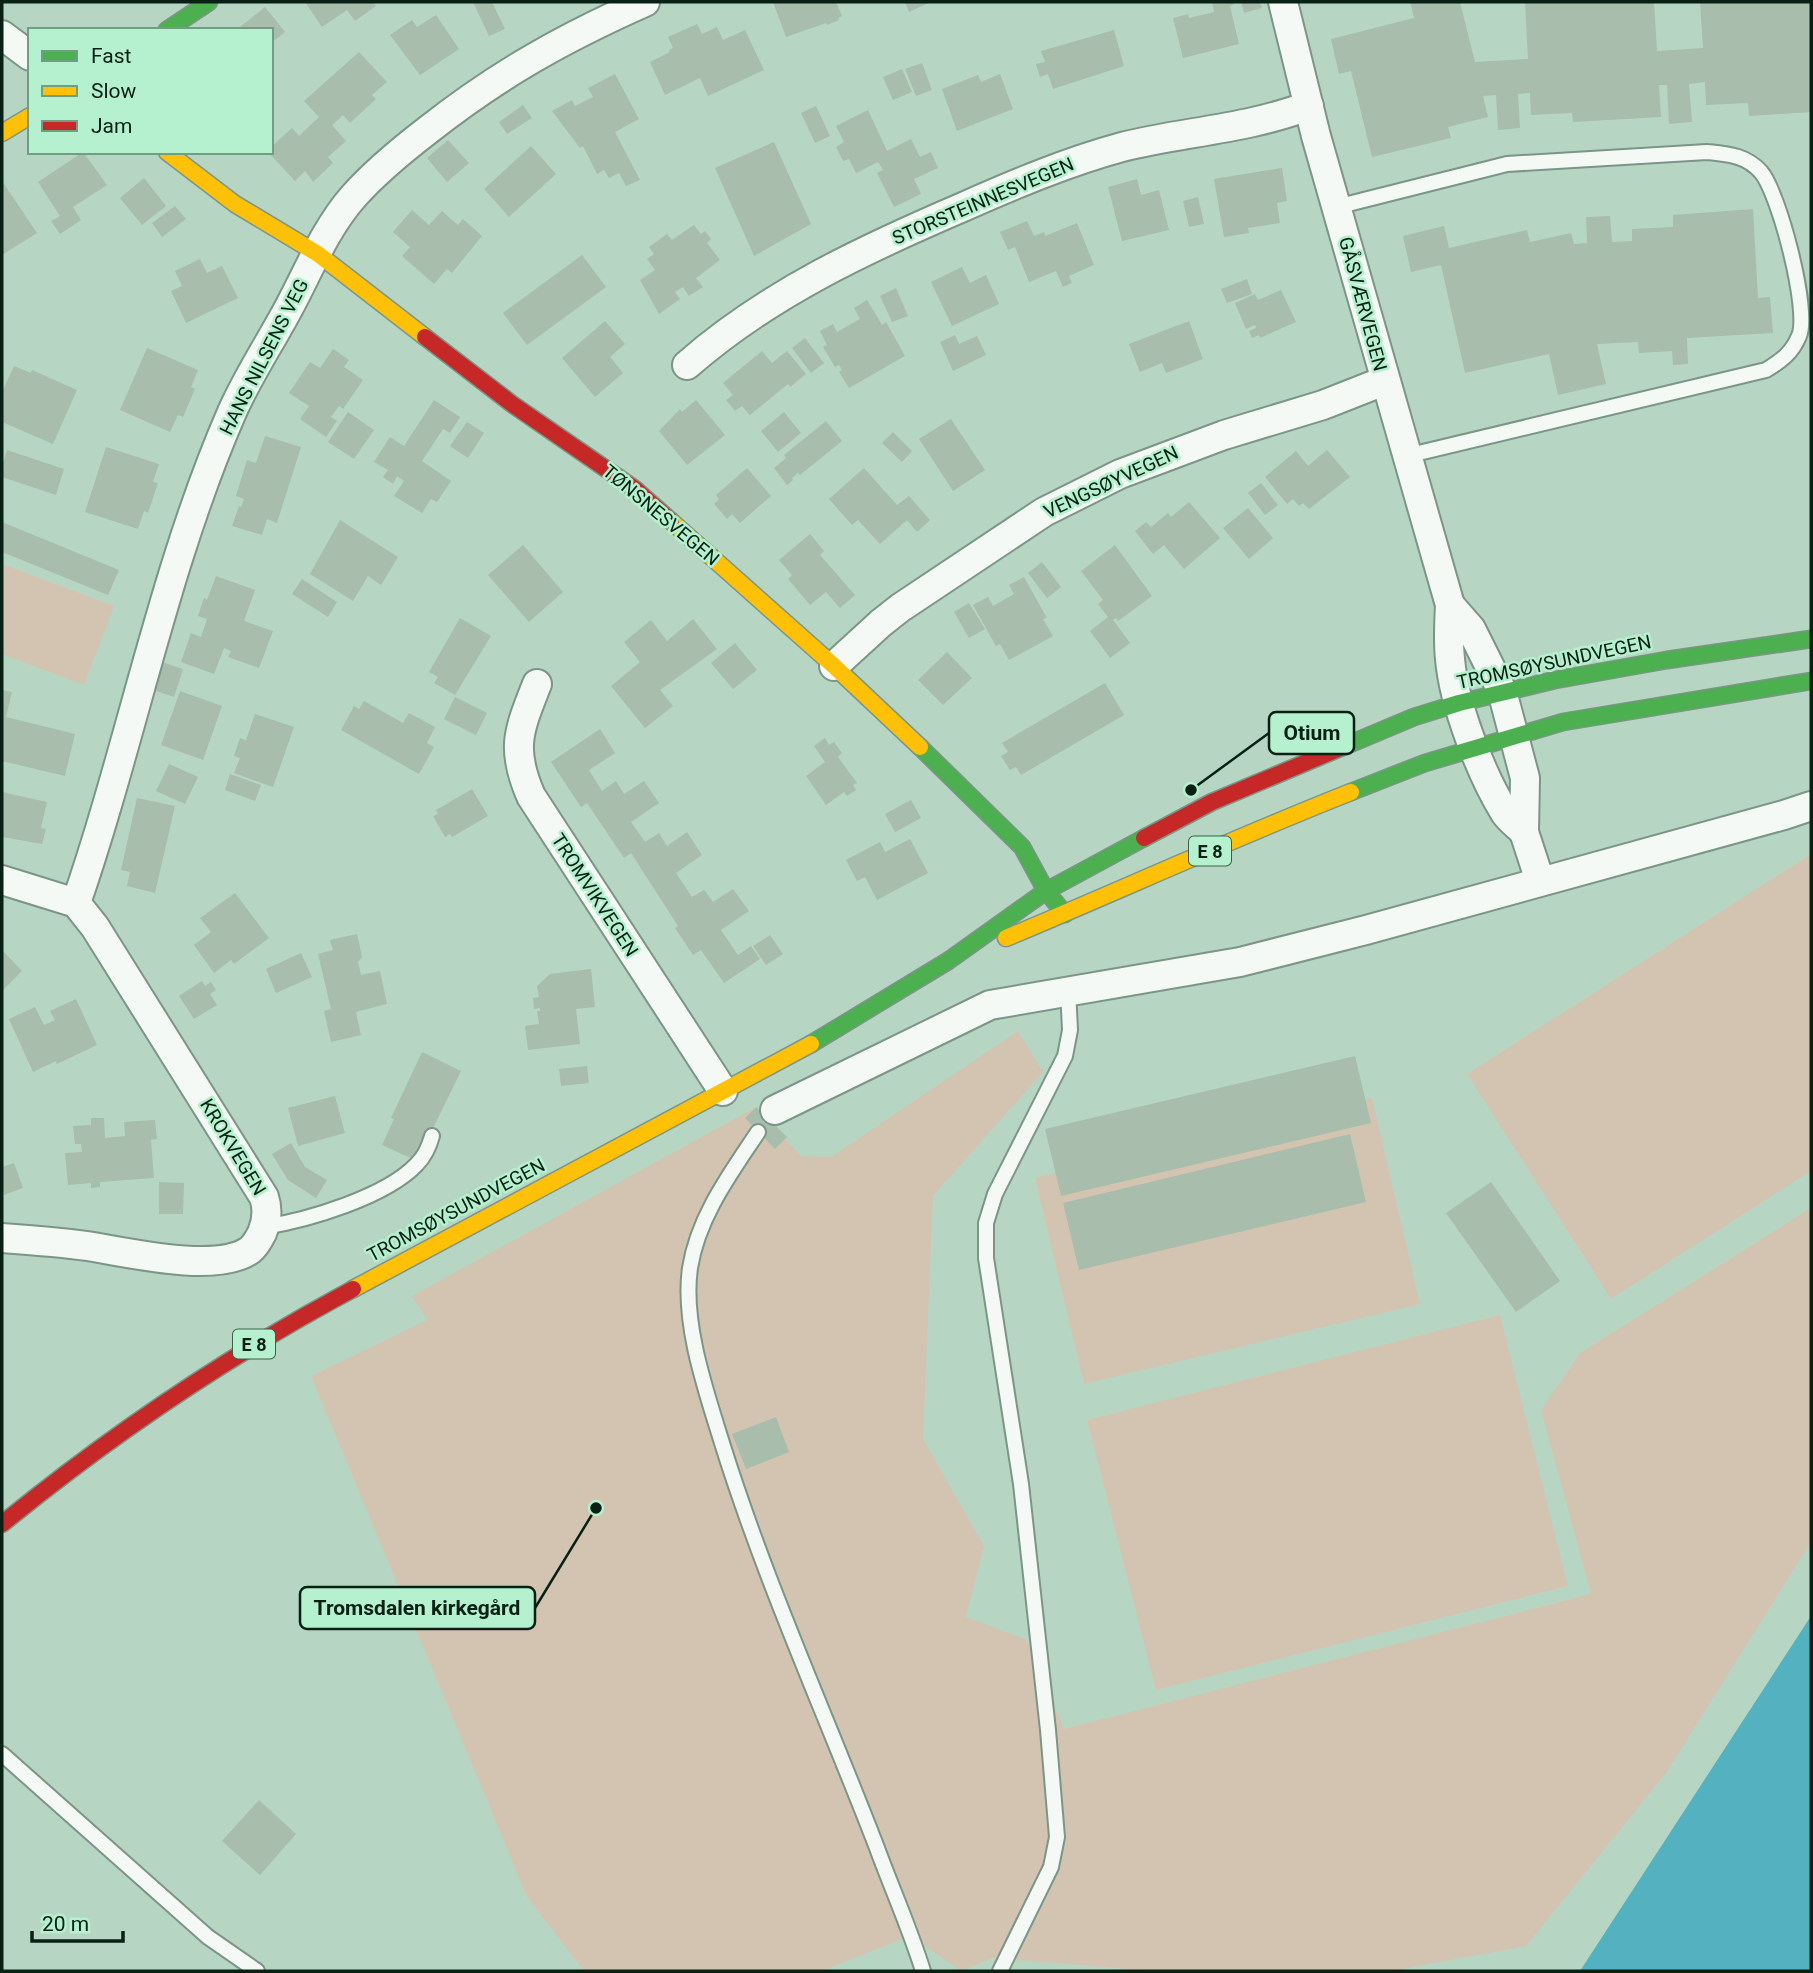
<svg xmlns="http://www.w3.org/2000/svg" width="1813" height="1973" font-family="Roboto,sans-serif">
<rect width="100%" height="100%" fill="#b6d6c3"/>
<!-- green -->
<g fill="#d3c4b2">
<path d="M2,564L114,606L84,685L2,654Z"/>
<path d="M1811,854V1171L1611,1299L1467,1074Z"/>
<path d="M1018,1031L1043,1072L933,1196L923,1439L984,1546L966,1617L1027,1640L1064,1729L1591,1594L1541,1410L1580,1353L1811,1208V1542L1666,1773L1526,1946L1392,1971H1151L993,1958L961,1971L910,1936L822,1971H584L527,1897L311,1376L427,1320L412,1296L756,1107L801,1156L831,1157Z"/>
<path d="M1372,1098L1420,1304L1084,1384L1035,1178Z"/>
<path d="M1500,1315L1568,1586L1156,1690L1087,1420Z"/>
</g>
<!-- water -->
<path fill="#53b1c0" d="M1811,1616V1971H1580Z"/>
<!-- building -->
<g fill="#a8bdac">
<path d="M305,2H373L376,6L355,21L347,10L322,27Z"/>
<path d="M473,2H492L505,29L489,36Z"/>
<path d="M773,2H836L842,16L838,18L839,20L827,25L826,23L786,37Z"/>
<path d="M905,2H931L909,12Z"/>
<path d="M1212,2H1233L1234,4L1230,6L1239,44L1183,58L1173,18L1188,14L1189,18L1214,12Z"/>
<path d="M1241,2H1260L1262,8L1244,13Z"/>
<path d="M1410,2H1460L1475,62L1528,59L1525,2H1654L1657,51L1703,48L1700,2H1811V112L1749,116L1748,103L1706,105L1705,82L1689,84L1692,122L1669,124L1667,85H1659L1661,117L1573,122L1572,113L1531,115L1530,93L1518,94L1520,128L1498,130L1496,95L1483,96L1488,117L1448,127L1451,138L1372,157L1351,71L1339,74L1331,39L1414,18Z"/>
<path d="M265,7L285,32L271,43V30H242L240,27Z"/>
<path d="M436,15L459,49L420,75L390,35L412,20L417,27Z"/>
<path d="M697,24L702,34L717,27L723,40L745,30L764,70L708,96L700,78L665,95L650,62L670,52L669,50L673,48L668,37Z"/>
<path d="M1114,30L1124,66L1053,89L1048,74L1040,77L1036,64L1045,62L1041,51Z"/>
<path d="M359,52L387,82L372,95L376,99L350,123L343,115L332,125L346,141L328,157L333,163L313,182L305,171L295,181L268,152H271V147L292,128L299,136L319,117L304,101Z"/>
<path d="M922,63L932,90L916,96L905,69Z"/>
<path d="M902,69L912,92L893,100L883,77Z"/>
<path d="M615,74L639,119L615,132L640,180L626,186L619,173L609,178L604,170L597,174L583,146L580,148L552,111L572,100L575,106L593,97L588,88Z"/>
<path d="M1000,74L1013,109L957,131L942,89L978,75L981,82Z"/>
<path d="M523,105L532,118L507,134L499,122Z"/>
<path d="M816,106L830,136L815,143L801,113Z"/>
<path d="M868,110L887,151L911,139L920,157L931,152L938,168L914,179L921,194L894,207L877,173L883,170L878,162L856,173L849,159L843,161L836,147L844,142L836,126Z"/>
<path d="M448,140L469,163L447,182L427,158Z"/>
<path d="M774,142L811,224L754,256L715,168Z"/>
<path d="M531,146L556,174L509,217L484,189Z"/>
<path d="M83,152L107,185L73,207L81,220L60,234L51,221L60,216L38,182Z"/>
<path d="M1282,168L1287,201L1277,203L1280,223L1248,228L1249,233L1224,237L1214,179Z"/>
<path d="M144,178L166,206L142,225L120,198Z"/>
<path d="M1137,179L1141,195L1159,190L1169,230L1122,241L1108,187Z"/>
<path d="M2,181L37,233L2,255Z"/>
<path d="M1198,197L1204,224L1189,227L1183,201Z"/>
<path d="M175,206L186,219L162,237L152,223Z"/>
<path d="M1753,209L1758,298L1770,297L1773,333L1687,338L1688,364L1673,365L1672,351L1639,353L1638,342L1597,344L1606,384L1558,395L1549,354L1465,373L1441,265L1411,272L1403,236L1444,226L1449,248L1527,230L1530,242L1571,233L1574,244L1587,243L1586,217L1610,216L1612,242L1632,241V229L1673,227V215Z"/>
<path d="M412,210L429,225L442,211L458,225L463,219L482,236L452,273L447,269L434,284L402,256L410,247L393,232Z"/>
<path d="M1027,221L1034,236L1044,232L1045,236L1077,223L1094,265L1069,276L1072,283L1063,287L1056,271L1029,282L1015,247L1008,250L1000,232Z"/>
<path d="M694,225L701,234L705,231L711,239L707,243L720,260L696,278L703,287L689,296L683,287L675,292L680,299L659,314L640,280L655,270L647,259L654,254L649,247L667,234L672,240Z"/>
<path d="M582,255L606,287L527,345L503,313Z"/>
<path d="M200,259L207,273L222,266L238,298L186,323L171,291L182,286L175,271Z"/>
<path d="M962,267L970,283L986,275L999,304L952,326L931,282Z"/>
<path d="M1247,279L1252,294L1227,303L1221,289Z"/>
<path d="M896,288L908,316L892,322L880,296Z"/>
<path d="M1281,290L1296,322L1260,338L1259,335L1252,338L1249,331L1256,328L1255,325L1246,329L1235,303L1255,294L1258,300Z"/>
<path d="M867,300L882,325L886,322L905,356L849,388L839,372L842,370L839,365L835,367L823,347L827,345L820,331L833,324L837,332L860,319L854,308Z"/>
<path d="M605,321L625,344L610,357L623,373L595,397L562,358Z"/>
<path d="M1189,321L1203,359L1166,373L1162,363L1140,372L1129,344Z"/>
<path d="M955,335L959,344L977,336L986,355L953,371L940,342Z"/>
<path d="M805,338L824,363L811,373L792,348Z"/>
<path d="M147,348L198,370L191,387L195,389L183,417L178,415L170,432L120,410Z"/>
<path d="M333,349L349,360L344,367L363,380L343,409L339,406L331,417L337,421L326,437L300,419L309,406L289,393L310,362L320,368Z"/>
<path d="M762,351L772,363L787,351L806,374L790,387L788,384L750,415L742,406L735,411L726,400L733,395L723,383Z"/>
<path d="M14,366L31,373L32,370L77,390L53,444L2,422V392Z"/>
<path d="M434,400L460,417L450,433L443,429L422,461L451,481L437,502L431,499L422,513L394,496L404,481L397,476L393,484L383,477L388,470L374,462L390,437L404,446Z"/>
<path d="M696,400L725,435L687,465L659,431L680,409L682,412Z"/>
<path d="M348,412L374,430L354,459L328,442Z"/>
<path d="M784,412L801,433L778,452L761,431Z"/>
<path d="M951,419L985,470L953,491L919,439Z"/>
<path d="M826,421L842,441L800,475L798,473L792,478L793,480L787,485L774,468L786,458L784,455Z"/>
<path d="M467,422L484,433L468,458L450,446Z"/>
<path d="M893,432L912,451L902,462L882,443Z"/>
<path d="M265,436L301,447L277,523L267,519L262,535L232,526L239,506L241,507L244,499L236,496L247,460L256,463Z"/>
<path d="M106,447L159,464L153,482L158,483L148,513L144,511L138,529L85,512Z"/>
<path d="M7,450L64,469L56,495L2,477V467Z"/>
<path d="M1327,450L1350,477L1309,509L1303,503L1299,506L1293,499L1287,504L1265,477L1296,451L1308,466Z"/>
<path d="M747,468L771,496L740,523L732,514L727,519L714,504L719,499L716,495Z"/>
<path d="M864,468L897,505L909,496L930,520L917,532L907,520L880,544L858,520L852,525L829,499Z"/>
<path d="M1261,483L1278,505L1265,515L1248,493Z"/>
<path d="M1189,502L1220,538L1184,569L1164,545L1153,554L1135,531L1146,522L1151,527L1168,513L1171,517Z"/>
<path d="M1248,508L1273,538L1249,559L1223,528Z"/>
<path d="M340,520L398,557L381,585L368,576L353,601L310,574Z"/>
<path d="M2,522L119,570L108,595L2,552Z"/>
<path d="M810,534L824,551L820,555L855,595L840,608L826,592L810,605L788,579L792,575L779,560Z"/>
<path d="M523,545L563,592L529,622L488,575Z"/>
<path d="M1115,545L1152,596L1118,621L1116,618L1113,620L1130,643L1110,658L1090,631L1108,617L1098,604L1103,600L1081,571Z"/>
<path d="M1042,562L1061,587L1047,598L1028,573Z"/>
<path d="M216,576L255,590L244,621L273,631L259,668L228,657L231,651L224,648L214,674L181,662L191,633L201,637L207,619L198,616L204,598L207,600Z"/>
<path d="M1024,577L1047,618L1043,619L1053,636L1009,660L1000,644L996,646L973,605L988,597L993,606L1014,594L1009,585Z"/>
<path d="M302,579L337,602L328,617L292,594Z"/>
<path d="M969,603L985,629L969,638L954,612Z"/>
<path d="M460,618L491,636L455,695L434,683L438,677L429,672Z"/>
<path d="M693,619L717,649L660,690L673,706L645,728L611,686L640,662L624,642L651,620L667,641Z"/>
<path d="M735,643L757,670L733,689L711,663Z"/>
<path d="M947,652L972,678L943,705L918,680Z"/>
<path d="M162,662L183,669L174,697L153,690Z"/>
<path d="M1105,683L1124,715L1021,775L1016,767L1010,770L1001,756L1008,752L1002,743Z"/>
<path d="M2,690L12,692L6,717L75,734L65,776L2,761Z"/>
<path d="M180,691L222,706L203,760L161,745Z"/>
<path d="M455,697L487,713L476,735L444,719Z"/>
<path d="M364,701L403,723L409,713L435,727L427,743L434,747L419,774L341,730L354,706L359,709Z"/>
<path d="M255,714L294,727L273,787L234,773L240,758L234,756L240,738L246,740Z"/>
<path d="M600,729L615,753L589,770L602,791L616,781L624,794L644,781L659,803L631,822L645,842L659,833L667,846L687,832L702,855L676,873L692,897L704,890L713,902L733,889L749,911L721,930L738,955L751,946L760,959L724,983L701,950L693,955L675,928L678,926L631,853L624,858L587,803L581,807L551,762Z"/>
<path d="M825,738L829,745L834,742L842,753L838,757L857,783L853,785L856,790L847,796L844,792L826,805L806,776L825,762L814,746Z"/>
<path d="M169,764L198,777L185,804L156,791Z"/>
<path d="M230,774L261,785L255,801L225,790Z"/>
<path d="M472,789L488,816L452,837L450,834L445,837L433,816L438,814L436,810Z"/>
<path d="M2,792L47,802L41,828L46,829L42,844L2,837Z"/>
<path d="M137,798L175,806L155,893L127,886L130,872L121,870Z"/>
<path d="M911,800L921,818L895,832L885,814Z"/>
<path d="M910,839L928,873L877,900L865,877L857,881L846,860L880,842L885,852Z"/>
<path d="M235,893L269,938L234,964L231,960L214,973L194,945L211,932L200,918Z"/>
<path d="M357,934L362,957L358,962L361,975L380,971L387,1004L356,1012L361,1035L331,1042L324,1011L331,1009L318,954L333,950L330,940Z"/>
<path d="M770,935L783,954L766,965L753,946Z"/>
<path d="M2,950L22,971L2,991Z"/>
<path d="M301,953L312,977L276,993L266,969Z"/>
<path d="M591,969L595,1007L576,1009L580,1044L528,1050L525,1026L539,1024L537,1011H540V1008L534,1009L533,998L539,997L537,986L550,974Z"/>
<path d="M202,981L205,986L211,982L216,990L210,994L217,1005L194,1019L179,996Z"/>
<path d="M76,999L97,1045L57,1064L56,1061L33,1072L9,1019L35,1007L44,1025L55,1020L50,1011Z"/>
<path d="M422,1052L461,1071L417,1161L382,1145L394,1119L391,1118Z"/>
<path d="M1355,1056L1371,1123L1061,1196L1045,1129Z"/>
<path d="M587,1066L589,1083L561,1086L559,1069Z"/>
<path d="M335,1096L345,1133L298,1146L288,1108Z"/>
<path d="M756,1107L787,1137L775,1149L745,1118Z"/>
<path d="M91,1118H104L105,1138L125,1136L124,1122L155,1120L157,1139L151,1140L154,1178L100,1182V1187L91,1188V1183L68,1185L65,1153L82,1152L81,1144H75L73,1126L91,1125Z"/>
<path d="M1350,1134L1366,1202L1079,1270L1063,1203Z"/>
<path d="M291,1143L305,1167L327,1180L316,1198L288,1180L272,1154Z"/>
<path d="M14,1163L23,1188L4,1195L2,1188V1167Z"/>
<path d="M159,1182L184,1183L183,1214H159Z"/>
<path d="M1491,1182L1560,1281L1516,1312L1446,1213Z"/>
<path d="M776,1417L789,1452L746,1469L732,1434Z"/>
<path d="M259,1800L296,1834L260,1875L222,1841Z"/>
</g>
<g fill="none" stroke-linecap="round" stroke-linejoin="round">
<defs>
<g id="lane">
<path d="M1336,207L1507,164L1707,152C1727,154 1746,155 1761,172C1779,193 1810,311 1799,336C1792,353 1781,361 1766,370L1406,456"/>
<path d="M758,1132C730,1174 698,1217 690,1268C682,1323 706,1391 722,1443C765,1581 825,1713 877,1848C892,1889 910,1929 923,1971"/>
<path d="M264,1227C308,1220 386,1197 417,1164C425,1156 429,1147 432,1136"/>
<path d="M2,1754L208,1937L257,1971"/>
<path d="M1000,1971L1051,1867L1057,1837L1048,1730L1021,1484L986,1258V1223L995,1194L1065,1056L1070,1030L1068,990"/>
</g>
<g id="street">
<path d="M1283,2L1316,136L1450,605C1449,623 1448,641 1450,659C1454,705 1481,774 1505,813C1510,820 1518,826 1524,832"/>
<path d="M2,35L30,56"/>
<path d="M687,365C768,294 865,249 963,207C1015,184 1067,162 1122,147C1165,136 1209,132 1253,122C1272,118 1291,112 1309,106"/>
<path d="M1450,605L1471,629L1502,691L1525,778L1524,832L1540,881"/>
<path d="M834,666L881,623L900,608L1044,512L1120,474L1224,435L1323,405L1384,381"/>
<path d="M537,684C519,730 510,748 531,796L723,1091"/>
<path d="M2,880L76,903L95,927L264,1197C268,1209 267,1221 262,1233C259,1239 255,1246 250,1250C217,1274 125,1252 87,1246C59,1242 30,1240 2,1238"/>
<path d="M76,903C132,741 163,570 232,412C247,378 268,346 286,313C307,275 324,230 353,197C375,172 402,150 428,130C499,74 564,38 645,2"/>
<path d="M775,1110L990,1005L1240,962L1366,930L1784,815L1811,806"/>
</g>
<g id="fast">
<path d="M167,30L209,2"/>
<path d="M1345,746L1414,717L1459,703L1555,680L1667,660L1811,639"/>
<path d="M920,747L1022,847L1046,891L1065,914"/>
<path d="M1351,792L1425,763L1563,722L1811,681"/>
<path d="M811,1044L948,961L1046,891L1144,838"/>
</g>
<g id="slow">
<path d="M2,133L30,116"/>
<path d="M167,152L235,204L318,254L425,337"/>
<path d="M671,521L834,666L920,747"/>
<path d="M1006,938C1121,890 1234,838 1351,792"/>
<path d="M353,1289L811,1044"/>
</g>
<g id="jam">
<path d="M425,337L512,404L635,489L671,521"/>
<path d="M1144,838L1212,802L1345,746"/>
<path d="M2,1524C112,1434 228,1356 353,1289"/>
</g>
</defs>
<!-- lane casing -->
<use href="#lane" stroke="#7c9587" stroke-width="18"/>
<!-- street casing -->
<use href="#street" stroke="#7c9587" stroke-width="32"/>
<!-- fast casing -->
<use href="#fast" stroke="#7c9587" stroke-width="19"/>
<!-- slow casing -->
<use href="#slow" stroke="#7c9587" stroke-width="19"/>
<!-- jam casing -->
<use href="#jam" stroke="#7c9587" stroke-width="19"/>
<!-- lane -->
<use href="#lane" stroke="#f4f9f6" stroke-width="14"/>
<!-- street -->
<use href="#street" stroke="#f4f9f6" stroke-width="28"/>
<!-- fast -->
<use href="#fast" stroke="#4caf50" stroke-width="16"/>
<!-- slow -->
<use href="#slow" stroke="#ffc107" stroke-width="16"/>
<!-- jam -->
<use href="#jam" stroke="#c62828" stroke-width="16"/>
</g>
<g text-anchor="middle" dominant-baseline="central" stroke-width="5" stroke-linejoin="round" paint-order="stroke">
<!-- shield labels -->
<g fill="#b5f1ce" stroke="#3d5f4c" stroke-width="2">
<rect x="1189" y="836.5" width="42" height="29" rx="5"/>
<rect x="233" y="1329.5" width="42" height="29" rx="5"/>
</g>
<g font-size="18" font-weight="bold" fill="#092114">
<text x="1210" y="851">E 8</text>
<text x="254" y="1344">E 8</text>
</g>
<!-- street labels -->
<g font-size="19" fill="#092114" stroke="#b5f1ce">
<text transform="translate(983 201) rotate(-23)">STORSTEINNESVEGEN</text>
<text transform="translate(1363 304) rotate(75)">GÅSVÆRVEGEN</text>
<text transform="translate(264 357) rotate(-63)">HANS NILSENS VEG</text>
<text transform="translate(1111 482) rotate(-25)">VENGSØYVEGEN</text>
<text transform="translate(661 515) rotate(40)">TØNSNESVEGEN</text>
<text transform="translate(1554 662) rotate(-12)">TROMSØYSUNDVEGEN</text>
<text transform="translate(595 895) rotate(57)">TROMVIKVEGEN</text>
<text transform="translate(233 1147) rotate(59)">KROKVEGEN</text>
<text transform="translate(456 1210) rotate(-28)">TROMSØYSUNDVEGEN</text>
</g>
</g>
<!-- callouts -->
<path fill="none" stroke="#092114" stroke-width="2.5" d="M1191 790L1269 733M596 1508L535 1608"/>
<g fill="#092114" stroke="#b5f1ce" stroke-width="2.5">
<circle cx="1191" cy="790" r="7"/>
<circle cx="596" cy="1508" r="7"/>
</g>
<g fill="#b5f1ce" stroke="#092114" stroke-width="2.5">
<rect x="1269" y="712" width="85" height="42" rx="7"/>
<rect x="300" y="1587" width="235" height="42" rx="7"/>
</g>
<g font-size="21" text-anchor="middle" font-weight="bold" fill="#092114">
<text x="1312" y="740">Otium</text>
<text x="417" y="1615">Tromsdalen kirkegård</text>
</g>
<!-- border -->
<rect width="1813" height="1973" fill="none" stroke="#092114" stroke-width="7"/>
<!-- legend -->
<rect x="28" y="28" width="245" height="126" fill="#b5f1ce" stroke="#709e84" stroke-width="2"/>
<rect x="42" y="51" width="35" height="10" fill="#4caf50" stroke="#709e84" stroke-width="2"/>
<text x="91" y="63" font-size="21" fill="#092114">Fast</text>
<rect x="42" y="86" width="35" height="10" fill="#ffc107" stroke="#709e84" stroke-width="2"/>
<text x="91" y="98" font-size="21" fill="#092114">Slow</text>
<rect x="42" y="121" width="35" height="10" fill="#c62828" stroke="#709e84" stroke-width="2"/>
<text x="91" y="133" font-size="21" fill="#092114">Jam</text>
<!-- scale -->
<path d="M32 1931v10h91v-10" fill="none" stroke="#092114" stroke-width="3.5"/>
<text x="42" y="1931" font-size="21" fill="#092114" stroke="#b5f1ce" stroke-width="5" paint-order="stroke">20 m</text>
</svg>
